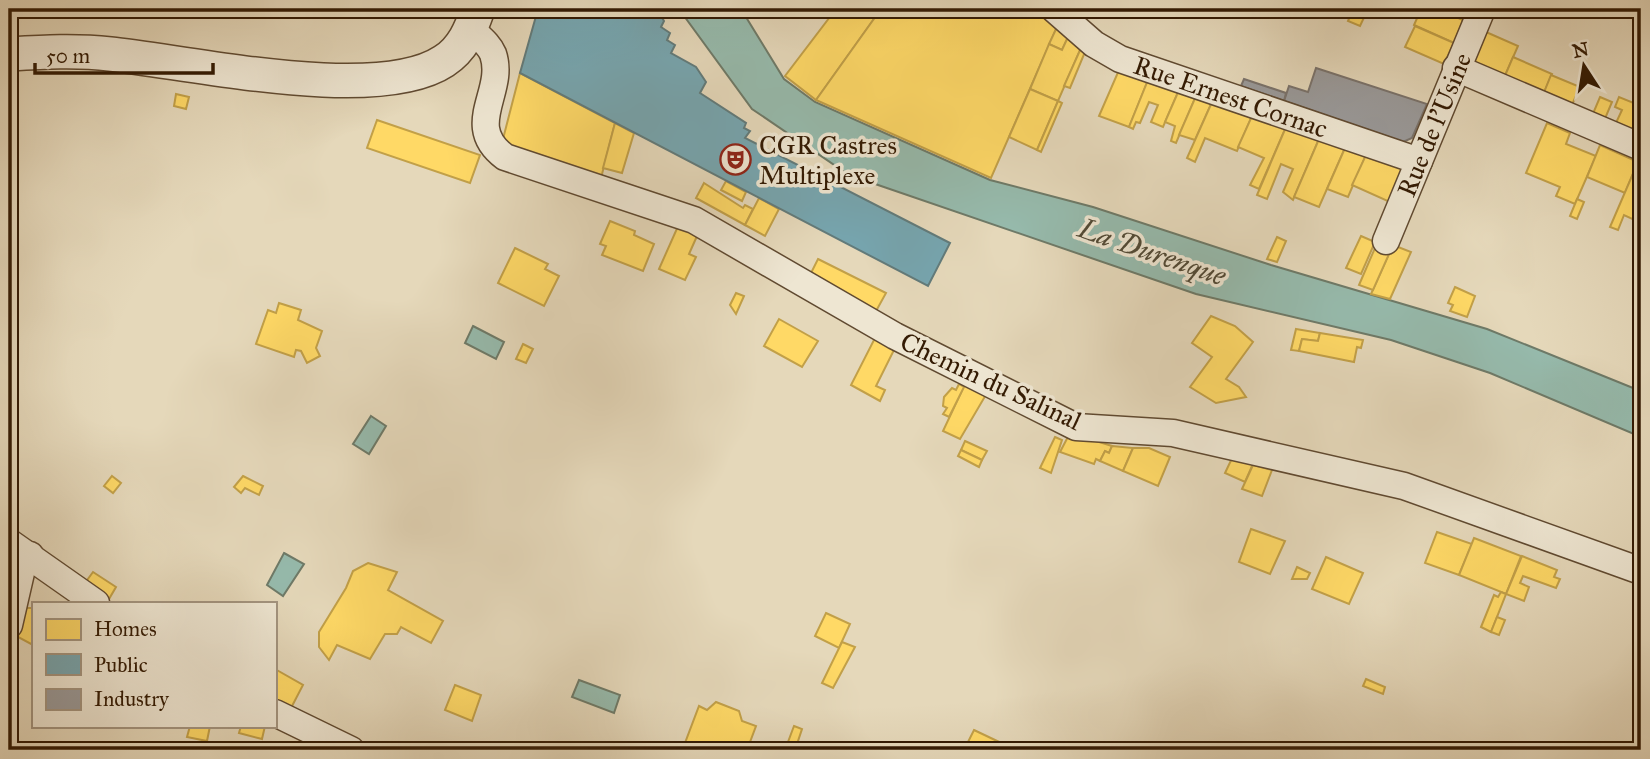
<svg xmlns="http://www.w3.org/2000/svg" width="1650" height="759" font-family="'IM FELL Great Primer',serif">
<rect width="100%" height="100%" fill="#e5d8ba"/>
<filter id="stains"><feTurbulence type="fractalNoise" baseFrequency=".00286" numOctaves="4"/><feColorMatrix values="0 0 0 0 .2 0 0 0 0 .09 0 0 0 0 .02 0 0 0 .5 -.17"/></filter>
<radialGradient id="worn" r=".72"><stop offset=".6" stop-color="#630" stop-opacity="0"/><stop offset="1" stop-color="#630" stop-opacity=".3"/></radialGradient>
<!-- water -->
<g fill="#96baac" stroke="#6e7a68" stroke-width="2">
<path d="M679,9H741L784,79L815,102L990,180L1093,207L1271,265L1487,329L1638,390L1641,391V437L1490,373L1391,340L1196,294L849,175L752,109Z"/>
<path d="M473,326L504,342L496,359L465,343Z"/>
<path d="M371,416L386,426L369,454L353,444Z"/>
<path d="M284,553L304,564L283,596L267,585Z"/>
<path d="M579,680L620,695L614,713L572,697Z"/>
</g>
<!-- homes -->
<g fill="#ffd966" stroke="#c2a048" stroke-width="2">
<path d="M836,9H881L816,100L785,76Z"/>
<path d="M881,9H1035L1057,27L991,178L816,100Z"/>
<path d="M1353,9H1368L1360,26L1348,21Z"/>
<path d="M1416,9H1438L1463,20L1454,43L1414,25L1419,14L1415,12Z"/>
<path d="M1438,9H1468L1463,20Z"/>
<path d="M1415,26L1454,43L1444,64L1405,47Z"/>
<path d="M1057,27L1068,37L1062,50L1049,44Z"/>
<path d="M1486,32L1518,46L1504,78L1476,66L1474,59Z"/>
<path d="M1068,37L1081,48L1058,101L1030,89L1049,44L1062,50Z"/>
<path d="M1081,48L1085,52L1070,88L1064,86Z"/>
<path d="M1513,57L1552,74L1543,95L1504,78Z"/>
<path d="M1119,70L1148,80L1129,127L1099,116Z"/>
<path d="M520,73L615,123L600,182L507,150L503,139Z"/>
<path d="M1551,75L1580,87L1571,107L1543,95Z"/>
<path d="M1148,80L1179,90L1163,127L1151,122L1158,105L1149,102L1140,123L1136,122L1133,129L1129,127Z"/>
<path d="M1030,89L1058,101L1037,150L1009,137Z"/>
<path d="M1179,90L1196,96L1176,143L1171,141L1175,126L1165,122Z"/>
<path d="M1641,91V137L1615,125L1622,110L1615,107L1619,97L1636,104Z"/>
<path d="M176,94L189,97L186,109L174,106Z"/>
<path d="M1196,96L1212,102L1195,140L1179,135Z"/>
<path d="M1600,97L1612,102L1604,121L1592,116Z"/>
<path d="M1058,101L1062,103L1041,152L1037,150Z"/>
<path d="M1212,102L1252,116L1237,151L1205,138L1195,162L1187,158Z"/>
<path d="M1252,116L1286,127L1259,189L1250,185L1264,158L1238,147Z"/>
<path d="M377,120L480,155L470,183L367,148Z"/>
<path d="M615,123L634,133L622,173L603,168Z"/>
<path d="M1547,123L1570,133L1566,144L1596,156L1575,204L1556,196L1560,187L1526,173Z"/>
<path d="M1286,127L1319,139L1293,200L1283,192L1293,169L1281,164L1267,199L1257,195Z"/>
<path d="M1319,139L1345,148L1319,207L1294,197Z"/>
<path d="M1600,145L1638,162L1625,193L1587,177Z"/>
<path d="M1345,148L1366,155L1348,197L1327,189Z"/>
<path d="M1366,155L1406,169L1392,203L1352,185Z"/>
<path d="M1638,162L1641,163V223L1624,215L1618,230L1610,227Z"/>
<path d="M726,181L746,192L742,201L721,190Z"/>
<path d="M704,183L743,208L745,205L753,209L745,225L696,198Z"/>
<path d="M759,198L779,209L765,236L745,225Z"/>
<path d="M1577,199L1584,202L1577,219L1570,216Z"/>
<path d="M610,221L635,231L634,235L654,244L643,271L602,255L606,246L600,244Z"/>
<path d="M679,224L697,236L689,254L696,257L685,280L659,269Z"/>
<path d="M1361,236L1375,242L1361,274L1346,268Z"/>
<path d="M1277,237L1286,241L1277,262L1267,259Z"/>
<path d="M1393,245L1411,252L1390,299L1371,294Z"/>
<path d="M515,248L548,264L545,269L559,276L544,306L498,283Z"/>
<path d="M1375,248L1389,254L1373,290L1359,285Z"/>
<path d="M818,259L886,293L875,313L807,281Z"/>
<path d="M1455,287L1475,296L1467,317L1450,311L1453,305L1448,303Z"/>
<path d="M736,293L744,296L736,314L730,305Z"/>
<path d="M279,303L301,310L298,320L322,331L316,348L320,356L307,363L301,351L296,350L294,357L256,344L268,310L276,313Z"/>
<path d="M1211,316L1235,326L1253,342L1226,379L1239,387L1246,397L1216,403L1190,387L1212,357L1192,343Z"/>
<path d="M779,319L818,341L802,367L764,346Z"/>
<path d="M1296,329L1320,333L1318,341L1302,339L1299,351L1291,350Z"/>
<path d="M1320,333L1363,340L1361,348L1357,347L1354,362L1299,351L1302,339L1318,341Z"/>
<path d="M876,336L896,346L876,386L885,390L880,401L851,385Z"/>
<path d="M523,344L533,349L526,363L516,359Z"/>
<path d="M966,382L987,393L960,439L943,431Z"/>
<path d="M959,384L964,387L949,417L943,414L947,408L943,406L944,397L952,388L956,390Z"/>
<path d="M1070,433L1112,446L1109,453L1105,451L1100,461L1096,459L1094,464L1060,452Z"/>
<path d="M1055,437L1062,440L1051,473L1040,468Z"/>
<path d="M965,441L987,451L982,460L961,450Z"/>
<path d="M1112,446L1133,448L1123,471L1100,461L1105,451L1109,453Z"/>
<path d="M1133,448H1149L1170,457L1158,486L1123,471Z"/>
<path d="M961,450L982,460L979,467L958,456Z"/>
<path d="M1235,452L1256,457L1245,482L1225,473Z"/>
<path d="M1253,465L1272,470L1262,496L1242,489Z"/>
<path d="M112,476L121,483L113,493L104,486Z"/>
<path d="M243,476L263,486L259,495L245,488L241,493L234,487Z"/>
<path d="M1251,529L1285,541L1270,574L1239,562Z"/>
<path d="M1437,532L1472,544L1459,575L1425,563Z"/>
<path d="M1474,538L1521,556L1506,594L1459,575Z"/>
<path d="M1522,556L1557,570L1554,577L1560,579L1556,588L1523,576L1520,583L1529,587L1524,601L1506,594Z"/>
<path d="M1326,557L1363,573L1349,604L1312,589Z"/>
<path d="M368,563L397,572L388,590L443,621L431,643L401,627L397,634H385L370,659L337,645L329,660L319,647V632L346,588L353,571Z"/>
<path d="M1297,567L1310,573L1307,579H1292Z"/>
<path d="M93,572L116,587L109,599L85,583Z"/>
<path d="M1501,592L1506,594L1491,632L1481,627L1494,595L1498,597Z"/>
<path d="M25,608H33V645L18,637L20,612Z"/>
<path d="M826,613L850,624L839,648L815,636Z"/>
<path d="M1497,617L1505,620L1499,635L1491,632Z"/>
<path d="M842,642L855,647L833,688L822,683Z"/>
<path d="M275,669L303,685L291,708L275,699Z"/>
<path d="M1366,679L1385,687L1383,694L1363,686Z"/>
<path d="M455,685L481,695L472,721L445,710Z"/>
<path d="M716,702L739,711L742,721L756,726L747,750H698L699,748L685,743L699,706L707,710Z"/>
<path d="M190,726H210L207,741L187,737Z"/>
<path d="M241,726H265L262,739L239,733Z"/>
<path d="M794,726L802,729L795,750H785Z"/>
<path d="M974,730L1016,750H964Z"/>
<path d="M819,742L853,750H817Z"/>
</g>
<!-- public -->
<path fill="#76a5af" stroke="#627b7b" stroke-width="2" d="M538,9H657L664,21L661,27L670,33L667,40L675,45L671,53L696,67L706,82L700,93L746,123L744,128L750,131L745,138L950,243L928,286L520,73Z"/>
<!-- industry -->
<g fill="#999" stroke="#7a736c" stroke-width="2">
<path d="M1316,68L1427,104L1412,138L1403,142L1284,101L1289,86L1308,92Z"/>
<path d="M1244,79L1286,93L1284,101L1241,86Z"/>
</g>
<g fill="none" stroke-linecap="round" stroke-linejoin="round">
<defs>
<g id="minor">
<path id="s1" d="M1054,9L1094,44L1120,59L1419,161"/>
<path d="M471,29C479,37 489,44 493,54C506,92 462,125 505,157L694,220L895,336L1076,427L1173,433L1404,486L1641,571"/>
<path d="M1456,68L1641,147"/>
<path id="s2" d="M1386,241L1482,9"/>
<path d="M9,542L96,603"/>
<path d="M9,625L23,564L30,555"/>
<path d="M275,713L351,750"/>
</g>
<path id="tertiary" d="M9,54C43,52 76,50 110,54C189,62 378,105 444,61C463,49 471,29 478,9"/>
</defs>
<!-- minor casing -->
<use href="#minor" stroke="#604a31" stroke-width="29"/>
<!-- tertiary casing -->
<use href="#tertiary" stroke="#604a31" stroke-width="36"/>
<!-- minor -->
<use href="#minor" stroke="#eee6d2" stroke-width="26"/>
<!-- tertiary -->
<use href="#tertiary" stroke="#eee6d2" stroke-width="33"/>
</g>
<!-- icons -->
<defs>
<symbol id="theatre-ring" viewBox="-11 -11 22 22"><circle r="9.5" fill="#eee6d2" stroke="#8f2418" stroke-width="1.5"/><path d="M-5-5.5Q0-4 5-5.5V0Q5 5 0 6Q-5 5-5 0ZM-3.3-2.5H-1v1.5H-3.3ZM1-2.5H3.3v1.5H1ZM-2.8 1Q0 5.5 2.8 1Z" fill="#8f2418"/></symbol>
</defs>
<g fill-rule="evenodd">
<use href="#theatre-ring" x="718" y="142" width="35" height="35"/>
</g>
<g text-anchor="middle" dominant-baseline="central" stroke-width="7" stroke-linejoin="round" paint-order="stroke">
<!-- street labels -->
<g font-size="26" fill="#331a03" stroke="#eee6d2">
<text stroke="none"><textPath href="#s1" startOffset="200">Rue Ernest Cornac</textPath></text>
<text stroke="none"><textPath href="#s2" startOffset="126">Rue de l'Usine</textPath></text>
<text transform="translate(991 381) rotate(25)">Chemin du Salinal</text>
</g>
<!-- poi labels -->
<g font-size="26" fill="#331a03" stroke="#eee6d2" text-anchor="start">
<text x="759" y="145">CGR Castres<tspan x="759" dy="30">Multiplexe</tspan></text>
</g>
<!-- water labels -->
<g font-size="28" font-style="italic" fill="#514a36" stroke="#eee6d2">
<text transform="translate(1152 252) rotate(19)">La Durenque</text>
</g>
</g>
<!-- margin -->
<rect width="1650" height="759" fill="none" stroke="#e5d8ba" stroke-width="35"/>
<rect x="10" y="10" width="1629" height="738" fill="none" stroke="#331a03" stroke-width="3.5"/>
<rect x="18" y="18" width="1615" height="724" fill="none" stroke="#331a03" stroke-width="2"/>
<!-- legend -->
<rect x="32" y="602" width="245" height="126" fill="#eee6d2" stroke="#a3947f" stroke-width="2"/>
<rect x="46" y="619" width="35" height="21" fill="#ffd966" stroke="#a3947f" stroke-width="2"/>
<text x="94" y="636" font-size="21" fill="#331a03">Homes</text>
<rect x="46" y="654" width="35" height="21" fill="#76a5af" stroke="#a3947f" stroke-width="2"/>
<text x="94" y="672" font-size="21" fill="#331a03">Public</text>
<rect x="46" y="689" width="35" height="21" fill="#999999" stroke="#a3947f" stroke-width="2"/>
<text x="94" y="706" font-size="21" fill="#331a03">Industry</text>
<!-- north arrow -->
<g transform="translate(1584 66) rotate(348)" stroke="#eee6d2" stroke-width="5" paint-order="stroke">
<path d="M0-5L12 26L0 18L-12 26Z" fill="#331a03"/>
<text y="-10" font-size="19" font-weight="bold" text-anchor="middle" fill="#331a03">N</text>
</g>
<!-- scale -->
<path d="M35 63v10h178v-10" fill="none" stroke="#331a03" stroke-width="3.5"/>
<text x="46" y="63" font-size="21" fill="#331a03" stroke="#eee6d2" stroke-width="5" paint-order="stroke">50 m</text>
<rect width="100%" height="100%" filter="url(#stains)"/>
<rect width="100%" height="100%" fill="url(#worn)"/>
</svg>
